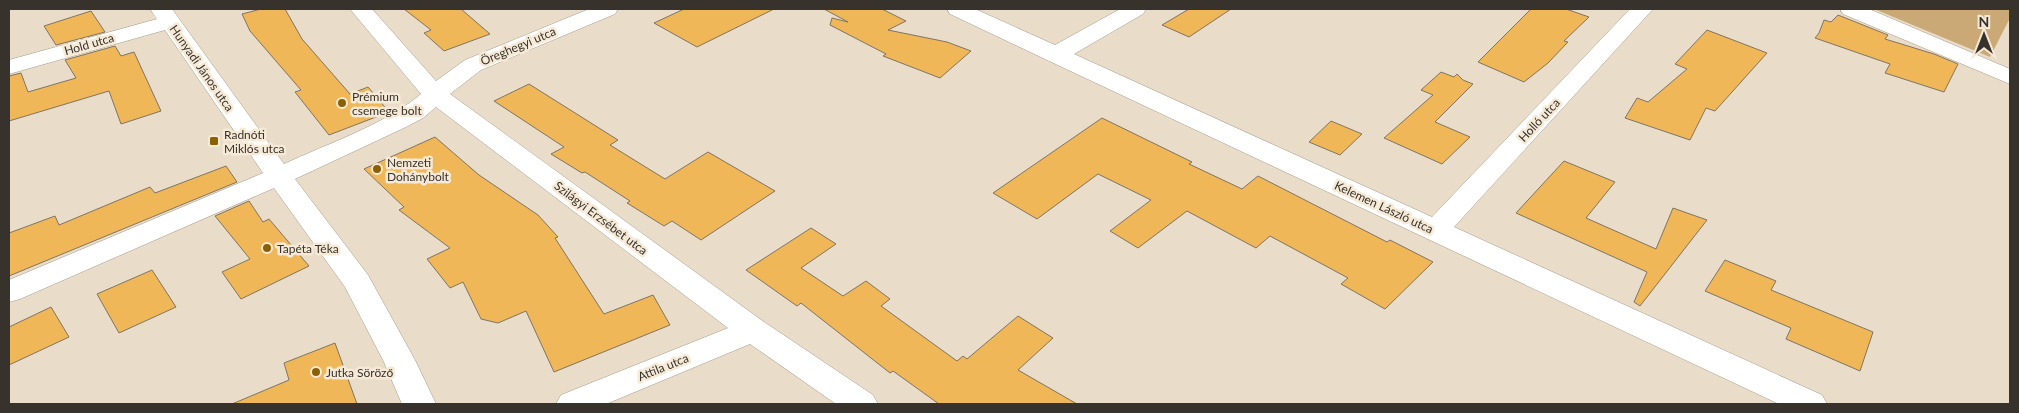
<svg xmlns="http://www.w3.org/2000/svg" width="2019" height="413" font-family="Lato,sans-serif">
<rect width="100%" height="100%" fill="#e9ddca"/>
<!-- green -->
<path fill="#caa977" d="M1874,9H2010V18L1990,57Z"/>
<!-- building -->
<g fill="#f0b759" stroke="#7f7463">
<path d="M261,9H285L302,39L350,94L368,87L389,112L329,135L295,92L301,90L250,31L242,14Z"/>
<path d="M404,9H461L490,34L444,51L424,33L431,30Z"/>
<path d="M684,9H774L697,47L654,23Z"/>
<path d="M824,9H882L906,21L888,30L947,42L971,51L940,78L883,56L886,54L830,25L832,18L848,22Z"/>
<path d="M1189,9H1231L1189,37L1162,25Z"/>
<path d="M1531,9H1566L1589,17L1564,41L1568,42L1548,63L1524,82L1478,62Z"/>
<path d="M91,11L105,32L56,45L44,26Z"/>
<path d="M1838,15L1888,35L1885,39L1934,54L1958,64L1944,92L1885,73L1890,64L1815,38L1819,33L1824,20L1831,22Z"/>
<path d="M1707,30L1767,53L1715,111L1706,108L1690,140L1625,118L1637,98L1648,102L1687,69L1675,64Z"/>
<path d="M115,46L121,56L134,52L161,111L121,124L109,91L9,121V76L21,73L28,92L76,78L65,60Z"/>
<path d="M1441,72L1454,77L1457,74L1463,80L1473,84L1435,122L1470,137L1442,164L1384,138L1433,95L1421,90Z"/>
<path d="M529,84L618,140L610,145L665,179L708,152L775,191L701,240L672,221L664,226L627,203L630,201L585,172L582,173L551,154L564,147L494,101Z"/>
<path d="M1102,118L1192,162L1189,164L1242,189L1258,176L1387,242L1390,240L1433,262L1385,309L1341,284L1348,278L1270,236L1256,248L1187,211L1138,248L1110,231L1151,200L1098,174L1037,219L993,193Z"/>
<path d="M1331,121L1362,134L1340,155L1309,142Z"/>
<path d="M435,137L479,175L538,215L558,237L555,238L604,314L653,295L670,325L554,372L526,311L498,323L481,319L463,282L450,288L427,259L450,248L399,210L404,207L364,169Z"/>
<path d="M1564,161L1615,182L1586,218L1656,249L1673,208L1707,220L1640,306L1634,302L1647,272L1516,213Z"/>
<path d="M226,166L237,182L9,276V233L55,216L59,225L150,187L155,193Z"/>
<path d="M249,201L263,222L269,219L309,266L241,299L222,272L250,259L215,216Z"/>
<path d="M811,228L836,244L801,268L843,296L866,281L890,299L881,306L957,361L963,356L967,359L1018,316L1053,338L1018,370L1077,404H939L893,371L890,373L801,303L797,306L746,270Z"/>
<path d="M1725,260L1776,281L1771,290L1873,332L1860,371L1786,339L1791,328L1705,291Z"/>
<path d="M152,270L176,307L119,333L97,294Z"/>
<path d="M51,307L69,337L9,365V327Z"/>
<path d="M335,343L357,404H232L289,380L284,363Z"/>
</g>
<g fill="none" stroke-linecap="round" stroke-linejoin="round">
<defs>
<g id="minor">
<path d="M150,9H172L284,164C327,144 386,124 421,94L350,9H372L436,81L465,60L589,9H618L615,14L481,70L450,94L764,322L873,395L878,404H836L750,344L606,404H556L561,395L728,328L436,107L423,118L406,127L295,179L368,275L415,360L436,404H402L383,360L345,287L274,188L20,299L9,302V280L263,173L165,30L9,74V60L157,19Z"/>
<path d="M947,9H975L1055,45L1120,9H1146L1143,14L1074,54L1432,217L1630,9H1653L1454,227L1822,395L1827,404H1779L1047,60L950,14Z"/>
<path d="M1840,9H1869L2010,69V84L1843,14Z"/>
</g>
</defs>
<!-- minor casing -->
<use href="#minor" stroke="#a59a89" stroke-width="1"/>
<!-- minor -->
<use href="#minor" fill="#fff" fill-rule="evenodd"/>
</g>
<!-- markers -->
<g fill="#8b6003" stroke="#f6ead7" stroke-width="2">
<circle cx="342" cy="103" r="5"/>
<rect x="209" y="136" width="10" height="10" rx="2.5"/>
<circle cx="377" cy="169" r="5"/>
<circle cx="267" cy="248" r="5"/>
<circle cx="316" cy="372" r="5"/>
</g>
<g text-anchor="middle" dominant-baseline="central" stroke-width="5" stroke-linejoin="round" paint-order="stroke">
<!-- street labels -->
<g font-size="12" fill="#37322b" stroke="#f6ead7">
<text transform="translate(89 44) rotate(-16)">Hold utca</text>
<text transform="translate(518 46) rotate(-23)">Öreghegyi utca</text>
<text transform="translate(202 68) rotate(55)">Hunyadi János utca</text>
<text transform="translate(1539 120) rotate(-47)">Holló utca</text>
<text transform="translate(1384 207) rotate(25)">Kelemen László utca</text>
<text transform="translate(601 218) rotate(37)">Szilágyi Erzsébet utca</text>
<text transform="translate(663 367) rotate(-22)">Attila utca</text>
</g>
<!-- poi labels -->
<g font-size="12" fill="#37322b" stroke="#f6ead7" text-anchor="start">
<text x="352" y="96">Prémium<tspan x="352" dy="14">csemege bolt</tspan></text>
<text x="224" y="134">Radnóti<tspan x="224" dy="14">Miklós utca</tspan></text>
<text x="387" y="162">Nemzeti<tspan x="387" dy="14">Dohánybolt</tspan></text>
<text x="277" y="248">Tapéta Téka</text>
<text x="326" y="372">Jutka Söröző</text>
</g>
</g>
<!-- border -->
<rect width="2019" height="413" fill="none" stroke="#37322b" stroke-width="20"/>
<!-- north arrow -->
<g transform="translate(1984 35)" stroke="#f6ead7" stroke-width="4" paint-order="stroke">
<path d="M0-4L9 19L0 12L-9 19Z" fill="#37322b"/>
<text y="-8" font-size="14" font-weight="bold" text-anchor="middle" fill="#37322b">N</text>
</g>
</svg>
